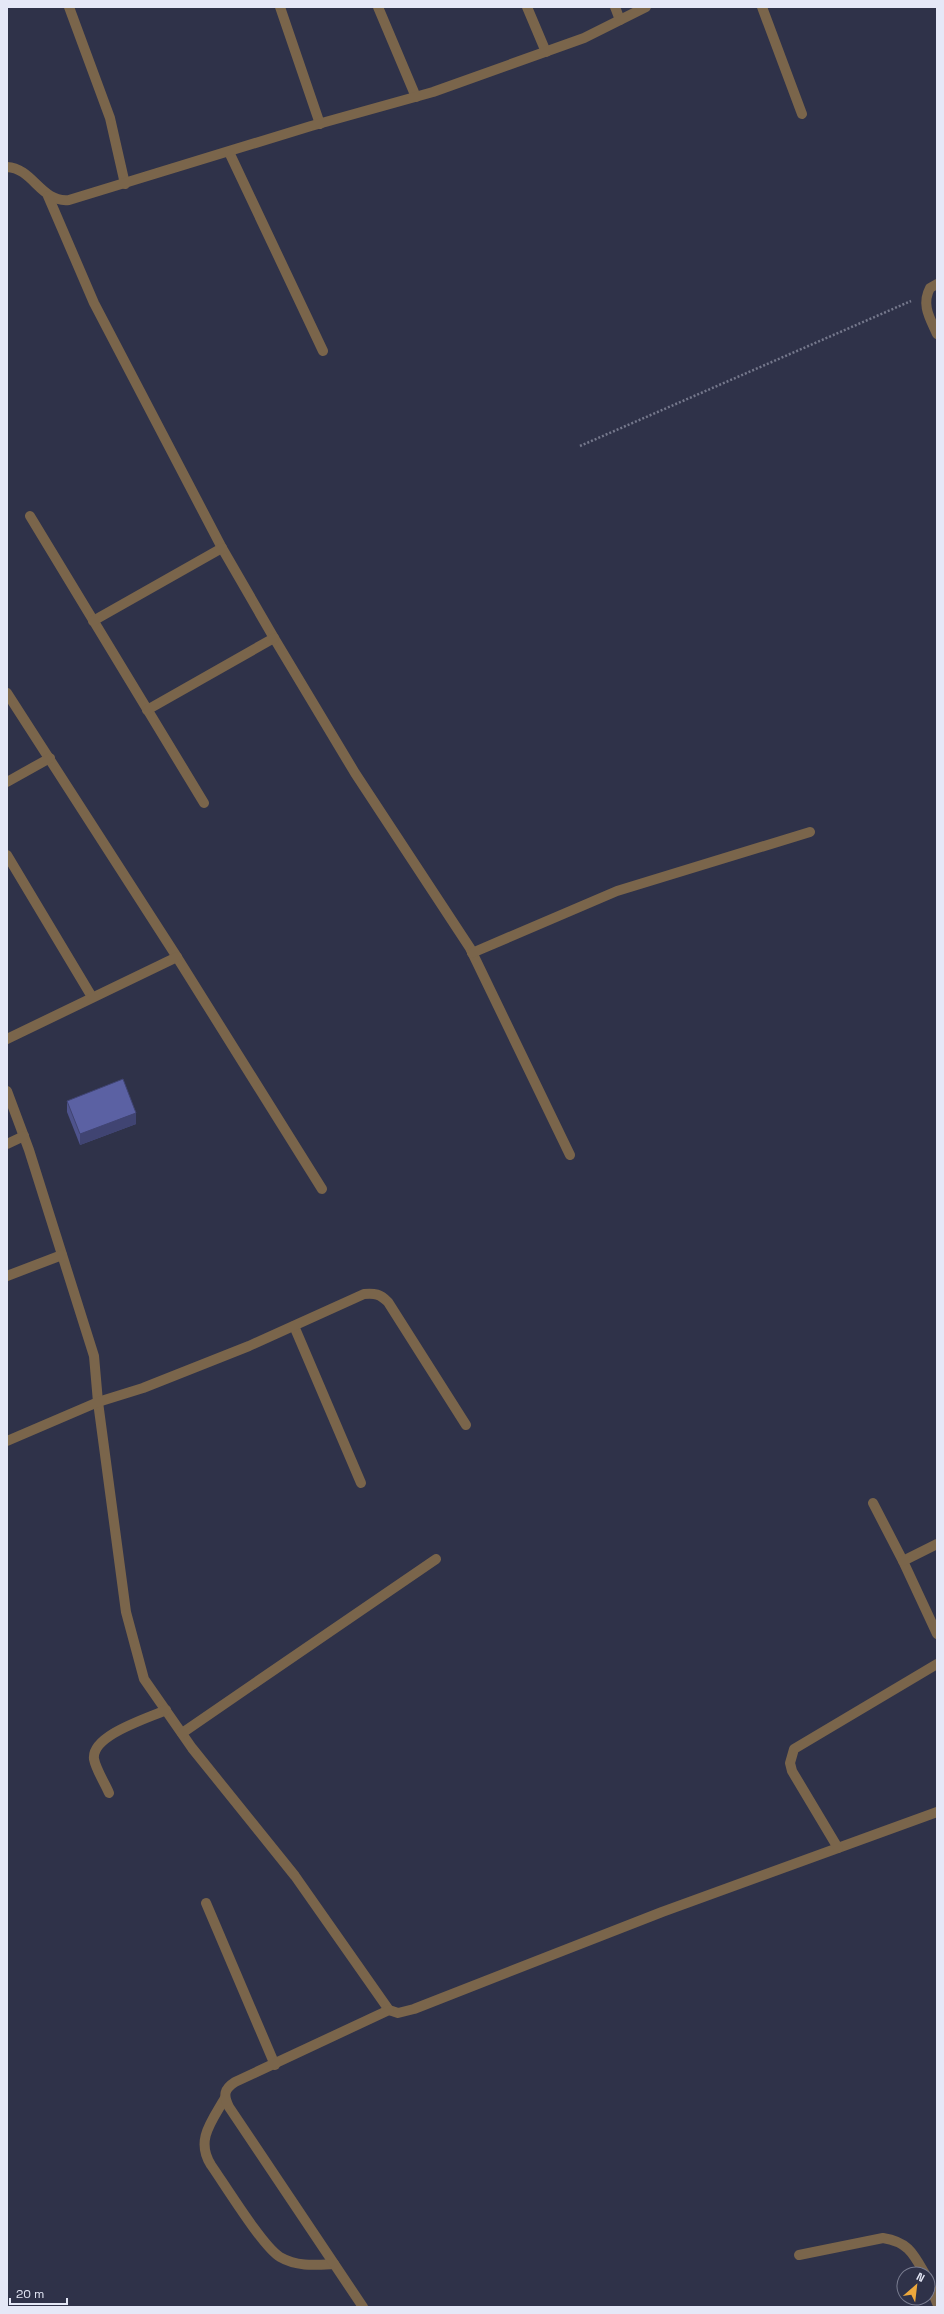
<svg xmlns="http://www.w3.org/2000/svg" width="944" height="2314" font-family="'Space Grotesk',sans-serif">
<rect width="100%" height="100%" fill="#2f3249"/>
<g fill="none" stroke-linecap="round" stroke-linejoin="round">
<!-- path -->
<path stroke="#75788c" stroke-width="2.5" stroke-dasharray="2 2" stroke-linecap="butt" d="M580,446L911,301"/>
<!-- minor -->
<g stroke="#7a654b" stroke-width="10">
<path d="M69,7L110,118L125,184"/>
<path d="M280,7L320,124"/>
<path d="M378,7L416,97"/>
<path d="M527,7L546,52"/>
<path d="M615,7L620,20"/>
<path d="M762,7L802,114"/>
<path d="M229,152L323,351"/>
<path d="M7,167C33,168 41,203 69,200L311,126L433,92L584,38L646,7"/>
<path d="M48,196L94,303L222,548L274,638L355,773L470,948L570,1155"/>
<path d="M937,284L930,288C921,305 930,318 937,334"/>
<path d="M30,516L204,803"/>
<path d="M93,621L222,548"/>
<path d="M7,693L175,954L322,1189"/>
<path d="M147,710L274,638"/>
<path d="M7,782L50,758"/>
<path d="M7,855L92,997"/>
<path d="M472,953L617,891L810,832"/>
<path d="M7,1039L177,957"/>
<path d="M7,1091L29,1150L94,1356L98,1402L126,1612L144,1679L192,1748L295,1876L389,2010L398,2013L414,2009L662,1912L937,1812"/>
<path d="M7,1144L24,1136"/>
<path d="M7,1276L62,1255"/>
<path d="M294,1326L361,1483"/>
<path d="M7,1441L98,1402L143,1388L249,1346L364,1294C375,1293 380,1294 388,1302L466,1425"/>
<path d="M873,1503L903,1561L937,1634"/>
<path d="M903,1561L937,1544"/>
<path d="M182,1733L436,1559"/>
<path d="M109,1793C105,1783 96,1770 94,1759C91,1735 149,1718 166,1710"/>
<path d="M838,1848L792,1771L790,1763L794,1749L937,1664"/>
<path d="M206,1903L275,2065"/>
<path d="M225,2098C212,2121 195,2140 211,2165C225,2185 263,2247 280,2257C297,2267 316,2265 334,2264"/>
<path d="M799,2255L883,2238C908,2242 913,2253 925,2274"/>
<path d="M928,2281L937,2303"/>
<path d="M363,2307L229,2107C223,2095 224,2089 235,2082L389,2010"/>
</g>
</g>
<!-- wall -->
<path fill="#4e538c" d="M67,1101L136,1124L80,1145L67,1112Z"/>
<!-- shaded-wall -->
<path fill="#404472" d="M136,1113V1124L80,1145V1134Z"/>
<!-- building -->
<path fill="#5b61a3" stroke="#404472" d="M123,1079L136,1113L80,1134L67,1101Z"/>
<!-- border -->
<rect width="944" height="2314" fill="none" stroke="#e5e8f7" stroke-width="16"/>
<!-- north arrow -->
<g transform="translate(916 2286) rotate(28)"><circle r="19" fill="#2f3249" stroke="#787b8f"/>
<path d="M0-3L7 15L0 10L-7 15Z" fill="#eda83c"/>
<text y="-6" font-size="11" font-weight="bold" text-anchor="middle" fill="#e5e8f7">N</text>
</g>
<!-- scale -->
<path d="M10 2298v6h57v-6" fill="none" stroke="#e5e8f7" stroke-width="2"/>
<text x="16" y="2298" font-size="12" fill="#e5e8f7" stroke="#2f3249" stroke-width="3" paint-order="stroke">20 m</text>
</svg>
